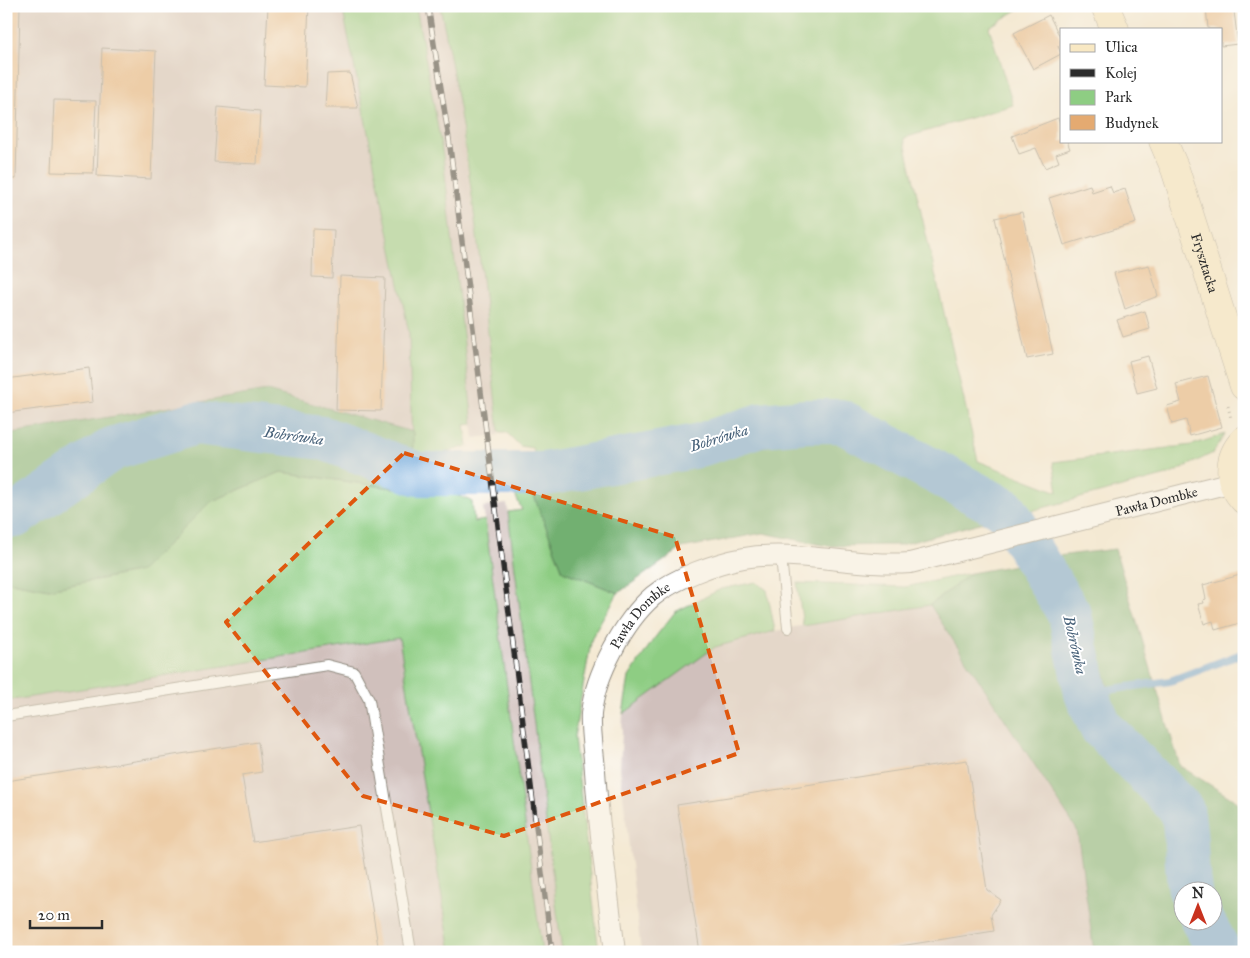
<svg xmlns="http://www.w3.org/2000/svg" width="1250" height="958" font-family="'IM FELL Great Primer',serif">
<rect width="100%" height="100%" fill="#fff"/>
<filter id="ink" filterUnits="userSpaceOnUse"><feTurbulence type="fractalNoise" baseFrequency=".02" numOctaves="2"/><feDisplacementMap in="SourceGraphic" scale="10" xChannelSelector="R" yChannelSelector="G"/><feConvolveMatrix kernelMatrix="1 2 1 2 8 2 1 2 1" color-interpolation-filters="sRGB"/></filter>
<filter id="wash" filterUnits="userSpaceOnUse"><feTurbulence type="fractalNoise" baseFrequency=".0096" numOctaves="4" result="noise"/><feDisplacementMap in="SourceGraphic" scale="20" xChannelSelector="R" yChannelSelector="G"/><feGaussianBlur stdDeviation="1.12" result="paint"/><feColorMatrix in="noise" values="0 0 0 0 0 0 0 0 0 0 0 0 0 0 0 0 0 1.4 0 .05"/><feComposite in="paint" operator="in"/></filter>
<g filter="url(#wash)">
<rect width="100%" height="100%" fill="#f4e9d3"/>
<!-- industrial -->
<g fill="#d0c0bc">
<path d="M6,6H342L409,333L413,432L267,391L6,434Z"/>
<path d="M416,6H440L441,9L456,89L482,275L499,435L474,438L443,156Z"/>
<path d="M507,504L530,687L562,952H542L483,507Z"/>
<path d="M441,510L489,952H6V598Z"/>
<path d="M930,605L1077,830L1094,952H641L620,768L623,714L715,647L788,628Z"/>
</g>
<!-- green -->
<g fill="#8ecd83" stroke="#5c7c57">
<path d="M342,6H416L443,156L473,424L465,425L468,446L436,455L440,491L465,498L472,502L474,522L485,520L542,952H451L399,638L6,701V581L49,589L141,571L210,502L281,472L413,491L409,333Z"/>
<path d="M440,6H552L555,10L560,6H1024L989,27L1013,105L904,138L978,461L1058,492L1053,462L1192,445L1225,434L1213,453L1171,474L1031,511L850,409L788,407L697,435L557,463C545,460 537,460 532,448L520,446L506,432H499C483,290 470,146 440,6Z"/>
<path d="M533,493L563,571L618,593L592,637L574,737L599,952H562L508,512L522,510L515,495Z"/>
<path d="M971,573L930,605L803,626L797,583L905,587Z"/>
<path d="M756,582L767,590L775,631L715,647L623,714L629,677L653,640L675,612L721,589Z"/>
</g>
<!-- forest -->
<g fill="#72b071" stroke="#4e6e4e">
<path d="M267,391L413,432V491L281,472L210,502L141,571L49,589L6,581V434Z"/>
<path d="M819,436L885,460L994,519L901,545L828,546L763,533L682,548L618,593L563,571L533,493L584,488L708,457Z"/>
<path d="M1115,549L1180,766L1244,806V952H1236L1213,912L1212,890H1200L1198,888L1203,812L1174,795L1118,725L1091,623L1057,556Z"/>
<path d="M1026,563L1057,627L1090,731L1165,814L1175,872L1182,899V920L1189,921L1194,939L1204,952H1094L1077,830L930,605L971,573Z"/>
</g>
<g fill="none" stroke-linecap="round" stroke-linejoin="round">
<!-- stream -->
<path stroke="#66a1d6" stroke-width="8" d="M1086,693L1170,681L1244,653"/>
<!-- river -->
<g stroke="#66a1d6" stroke-width="44">
<path d="M6,515L15,516L112,449L195,423L323,438L418,474H545L697,446L760,425L807,421H841L1006,510L1070,615L1086,693L1101,727L1182,810C1188,837 1185,864 1190,890"/>
<path d="M1202,920L1220,952"/>
</g>
</g>
<g id="blocks">
<!-- building -->
<g fill="#e4aa71">
<path d="M6,6H20L16,179H6Z"/>
<path d="M268,6H309L305,87L264,85Z"/>
<path d="M1206,6H1244V10L1234,11L1238,44L1221,46V29H1208Z"/>
<path d="M1049,15L1061,39V45L1058,46L1061,54L1033,69L1014,33Z"/>
<path d="M102,48L156,51L151,179L97,176Z"/>
<path d="M350,73L358,108H325L327,74Z"/>
<path d="M54,100L96,101L93,173L51,172Z"/>
<path d="M218,107L260,111L257,164L214,162Z"/>
<path d="M1058,118L1061,125V141H1067L1070,149L1056,154L1059,162L1045,168L1036,148L1019,154L1012,136Z"/>
<path d="M1090,185L1092,192L1110,186L1113,193L1125,189L1136,223L1064,245L1049,198Z"/>
<path d="M1022,212L1053,354L1027,359L995,218Z"/>
<path d="M313,229L334,230L332,278L312,277Z"/>
<path d="M1149,265L1158,296L1125,309L1114,273Z"/>
<path d="M340,276L385,278L381,411L336,410Z"/>
<path d="M1145,311L1150,329L1123,337L1117,320Z"/>
<path d="M1148,356L1157,388L1137,393L1129,361Z"/>
<path d="M89,368L93,402L6,413V379Z"/>
<path d="M1208,376L1222,427L1190,436L1186,420L1172,424L1167,406L1181,402L1176,384Z"/>
<path d="M1244,574V622L1215,630L1213,621L1204,624L1198,604L1204,603L1203,600L1206,599L1203,585Z"/>
<path d="M258,742L262,772L242,775L253,842L359,826L379,952H6V781Z"/>
<path d="M967,760L987,890L1001,900L991,915L994,931L863,952H700L677,805Z"/>
</g>
</g>
</g>
<g filter="url(#ink)">
<use href="#blocks" fill-opacity="0" stroke="#908a7f" stroke-width="1"/>
<g fill="none" stroke-linecap="round" stroke-linejoin="round">
<defs>
<g id="lane">
<path d="M781,556L788,628"/>
<path d="M6,716L327,665L354,672L369,700L411,952"/>
</g>
<g id="street">
<path id="s1" d="M615,952C608,892 599,832 595,771C594,753 590,733 591,714C595,675 624,621 653,596C675,578 716,563 744,558C797,549 855,567 910,563L1233,482"/>
</g>
<g id="secondary">
<path d="M1105,6L1115,29"/>
<path id="s2" d="M1163,141L1175,169L1244,386"/>
<path d="M1244,440C1227,458 1227,482 1244,500"/>
</g>
</defs>
<!-- lane casing -->
<use href="#lane" stroke="#908a7f" stroke-width="12"/>
<!-- street casing -->
<use href="#street" stroke="#908a7f" stroke-width="22"/>
<!-- secondary casing -->
<use href="#secondary" stroke="#908a7f" stroke-width="29"/>
<!-- path -->
<path stroke="#908a7f" stroke-width="3" stroke-dasharray="1 4" stroke-linecap="butt" d="M1228,406L1231,419"/>
<!-- lane -->
<use href="#lane" stroke="#fff" stroke-width="10"/>
<!-- street -->
<use href="#street" stroke="#fff" stroke-width="20"/>
<!-- secondary -->
<use href="#secondary" stroke="#f8e8c3" stroke-width="28"/>
<defs>
<path id="rail" d="M428,6L449,139L552,952"/>
</defs>
<!-- rail casing -->
<use href="#rail" stroke="#2b2b2b" stroke-width="5.5"/>
<!-- rail -->
<use href="#rail" stroke="#fff" stroke-width="4" stroke-dasharray="11" stroke-linecap="butt"/>
</g>
</g>
<!-- marked area -->
<path d="M0 0H1250V958H0ZM404,453L675,537L739,753L504,836L363,796L226,622Z" fill="#f4e9d3" fill-opacity=".55" fill-rule="evenodd"/>
<path fill="none" stroke="#df570e" stroke-width="4" stroke-dasharray="10 6" stroke-linejoin="round" d="M404,453L675,537L739,753L504,836L363,796L226,622Z"/>
<g text-anchor="middle" dominant-baseline="central" stroke-width="4" stroke-linejoin="round" paint-order="stroke">
<!-- street labels -->
<g font-size="14" fill="#2b2b2b" stroke="#fff">
<text stroke="none"><textPath href="#s2" startOffset="129">Frysztacka</textPath></text>
<text stroke="none"><textPath href="#s1" startOffset="895">Pawła Dombke</textPath></text>
<text stroke="none"><textPath href="#s1" startOffset="352">Pawła Dombke</textPath></text>
</g>
<!-- water labels -->
<g font-size="15" font-style="italic" fill="#466078" stroke="#fff">
<text transform="translate(294 436) rotate(8)">Bobrówka</text>
<text transform="translate(719 438) rotate(-17)">Bobrówka</text>
<text transform="translate(1075 645) rotate(77)">Bobrówka</text>
</g>
</g>
<!-- margin -->
<rect width="1250" height="958" fill="none" stroke="#fff" stroke-width="25"/>
<!-- legend -->
<rect x="1060" y="28" width="162" height="115" fill="#ffffff" stroke="#aaaaaa"/>
<rect x="1070" y="44" width="25" height="8" fill="#f8e8c3" stroke="#aaaaaa"/>
<text x="1105" y="52" font-size="15" fill="#2b2b2b">Ulica</text>
<rect x="1070" y="69" width="25" height="8" fill="#2b2b2b" stroke="#aaaaaa"/>
<text x="1105" y="78" font-size="15" fill="#2b2b2b">Kolej</text>
<rect x="1070" y="90" width="25" height="15" fill="#8ecd83" stroke="#aaaaaa"/>
<text x="1105" y="102" font-size="15" fill="#2b2b2b">Park</text>
<rect x="1070" y="115" width="25" height="15" fill="#e4aa71" stroke="#aaaaaa"/>
<text x="1105" y="128" font-size="15" fill="#2b2b2b">Budynek</text>
<!-- north arrow -->
<g transform="translate(1198 906)"><circle r="24" fill="#ffffff" stroke="#aaaaaa"/>
<path d="M0-4L9 19L0 12L-9 19Z" fill="#c8321e"/>
<text y="-8" font-size="14" font-weight="bold" text-anchor="middle" fill="#2b2b2b">N</text>
</g>
<!-- scale -->
<path d="M30 920v8h72v-8" fill="none" stroke="#2b2b2b" stroke-width="2.5"/>
<text x="38" y="920" font-size="15" fill="#2b2b2b" stroke="#ffffff" stroke-width="4" paint-order="stroke">20 m</text>
</svg>
